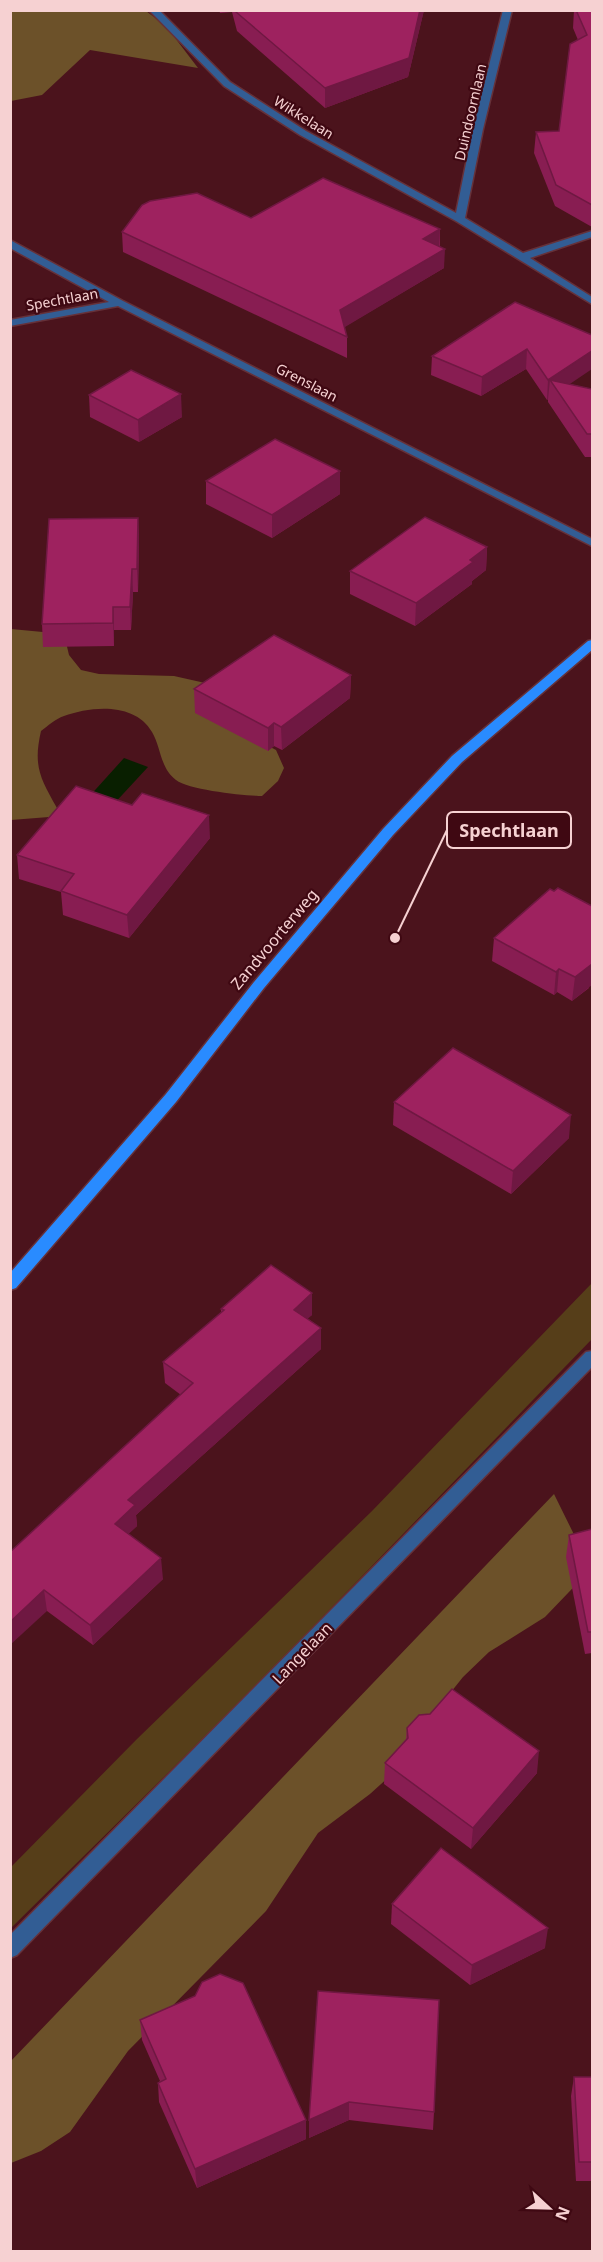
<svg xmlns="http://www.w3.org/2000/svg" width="603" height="2262" font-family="'Noto Sans',sans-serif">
<rect width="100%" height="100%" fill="#4b131c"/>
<!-- green -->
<path fill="#563e19" d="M592,1283V1339L250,1692L11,1928V1867L137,1739L372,1511Z"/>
<!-- forest -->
<g fill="#6c5129">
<path d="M11,11H146L166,26L198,68L90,50L42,95L11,101Z"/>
<path d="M11,629L64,634L69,655L81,670L99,674L174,676L214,685L227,724L276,750L284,768L278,781L262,796C245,796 189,790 176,780C160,768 161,747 152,732C135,702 91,706 64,716C55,719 48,726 41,731C33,766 40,778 57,808L49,817L11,820Z"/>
<path d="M554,1494L591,1569L545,1617L489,1652L463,1677L439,1707L401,1766L370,1794L318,1833L266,1911L128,2051L70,2132L41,2151L11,2163L10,2062Z"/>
</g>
<!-- water -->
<path fill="#091f00" d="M124,758L148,767L111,807L87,799Z"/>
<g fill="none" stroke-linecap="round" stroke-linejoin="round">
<defs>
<g id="minor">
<path d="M149,10H159L230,82L306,131L456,213L473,129L503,10H512L483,129L465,218L523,253L592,231V237L530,258L592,297V304L456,221L300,135L224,86Z"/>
<path d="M10,240L123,301L592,539V546L118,306L10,326V320L109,302L10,248Z"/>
<path d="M592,1351V1367L17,1955L10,1958V1935L586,1352Z"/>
</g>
<path id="major" d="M592,640V650L462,762L393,835L264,988L176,1102L16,1288L10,1290V1273L166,1094L254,982L383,829L452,756L588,641Z"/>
</defs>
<!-- minor casing -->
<use href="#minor" stroke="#663139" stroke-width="3"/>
<!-- major casing -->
<use href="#major" stroke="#663139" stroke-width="3"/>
<!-- minor -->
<use href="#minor" fill="#325d94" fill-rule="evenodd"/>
<!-- major -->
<use href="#major" fill="#298bff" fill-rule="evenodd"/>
</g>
<!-- wall -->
<g fill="#881d52">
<path d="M219,10H424L408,77L325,108L237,31L232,12L220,13Z"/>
<path d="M574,10H592V227L555,206L534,153L536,132L559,131L578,40L573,28Z"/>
<path d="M251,218L440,229V246L444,268L344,327L347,337V358L123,252L122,232Z"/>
<path d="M515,302L570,384L592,389V457H585L548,402V399L547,400L526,369L481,396L431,375L432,356Z"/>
<path d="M89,395L182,417L139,442L90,417Z"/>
<path d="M340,471V494L272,538L206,504V481Z"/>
<path d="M138,518L139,541L138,592H133L131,630H114V646L43,647L42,624Z"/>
<path d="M487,547L486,570L472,581V584L415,626L350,594V571Z"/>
<path d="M351,675L350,698L282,750L274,746L268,751L195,713L194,689Z"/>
<path d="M210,838L129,938L63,915L61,892L19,879L17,855Z"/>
<path d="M550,889L589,988L572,1001L557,992L554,995L492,961L494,938Z"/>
<path d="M394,1102L569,1138L511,1194L393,1125Z"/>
<path d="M221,1309L312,1315L307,1318L321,1328V1349L136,1515L137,1526L128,1534L163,1579L93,1645L47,1611L10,1552L181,1395L165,1383L163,1362L221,1313Z"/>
<path d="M592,1529V1653L585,1654L566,1557L569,1535Z"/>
<path d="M407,1728L537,1773L471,1849L384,1784L385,1763L406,1739Z"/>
<path d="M392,1904L545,1948L470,1985L391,1924Z"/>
<path d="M318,1991L434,2112L433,2130L349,2120L309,2138V2120Z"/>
<path d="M140,2020L306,2120V2139L197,2188L159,2102L158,2083L160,2081L142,2040Z"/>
<path d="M574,2077H592V2181H576L571,2096Z"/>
</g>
<!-- shaded-wall -->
<g fill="#6f1842">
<path d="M420,10H424L408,77L325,108V88Z"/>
<path d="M440,229L439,249L423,239Z"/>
<path d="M445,249L444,268L340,330V310Z"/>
<path d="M527,349L526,369L481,396L482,377Z"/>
<path d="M592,351V369L558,392L550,380L548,399L547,400L548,380Z"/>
<path d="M181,394L182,417L139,442L138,420Z"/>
<path d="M340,471V494L272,538V515Z"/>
<path d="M138,518L139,541L138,592L137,569Z"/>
<path d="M487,547L486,570L472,581V584L415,626L416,603Z"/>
<path d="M132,569L133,592L131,630L130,607Z"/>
<path d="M113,607L114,630V646L113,623Z"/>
<path d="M351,675L350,698L282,750L281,727Z"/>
<path d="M274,723V746L268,751V728Z"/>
<path d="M209,815L210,838L129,938L127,915Z"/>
<path d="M592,964V985L572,1001L575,977Z"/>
<path d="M559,969L557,992L554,995L556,972Z"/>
<path d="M571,1115L569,1138L511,1194L513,1171Z"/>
<path d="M312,1293V1315L294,1331V1310Z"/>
<path d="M321,1328V1349L136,1515L137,1526L117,1545L115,1524L128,1500Z"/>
<path d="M161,1558L163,1579L93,1645L90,1625Z"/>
<path d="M44,1590L47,1611L10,1645V1622Z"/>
<path d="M539,1751L537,1773L471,1849L473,1828Z"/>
<path d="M548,1928L545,1948L470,1985L472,1965Z"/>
<path d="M349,2102V2120L309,2138V2120Z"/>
<path d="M306,2120V2139L197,2188L195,2169Z"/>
</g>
<!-- building -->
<g fill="#9e225f" stroke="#6f1842" stroke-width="1.5">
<path d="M236,10H420L409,58L325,88L236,12Z"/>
<path d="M576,10H592V205L556,185L536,132L559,131L570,44L587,35Z"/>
<path d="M323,178L440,229L423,239L445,249L340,310L347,337L122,232L142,205L150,201L197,193L251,218Z"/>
<path d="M515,302L592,335V351L548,380L527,349L482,377L432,356Z"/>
<path d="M131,370L181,394L138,420L89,395Z"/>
<path d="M550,380L592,389V434H587Z"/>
<path d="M275,439L340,471L272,515L206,481Z"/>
<path d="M425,517L487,547L470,560L473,562L416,603L350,571Z"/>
<path d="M138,518L137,569H132L130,607H113V623L42,624L49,519Z"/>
<path d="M274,635L351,675L281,727L274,723L268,728L194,689Z"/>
<path d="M76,786L132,805L142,793L209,815L127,915L61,891L74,874L17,855Z"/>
<path d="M558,888L592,906V964L575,977L559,969L556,972L494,938L550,889L554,891Z"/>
<path d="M453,1048L571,1115L513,1171L394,1102Z"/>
<path d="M271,1265L312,1293L294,1310L321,1328L128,1500L135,1505L115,1524L161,1558L90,1625L44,1590L10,1622V1552L193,1383L163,1362L224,1310L221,1309Z"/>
<path d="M592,1529V1632H588L569,1535Z"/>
<path d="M452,1689L539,1751L473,1828L385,1763L408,1738L407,1728L419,1715L430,1714Z"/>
<path d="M441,1848L548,1928L472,1965L392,1904Z"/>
<path d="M220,1974L243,1983L306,2120L195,2169L158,2083L166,2079L140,2020L195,1996L202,1982Z"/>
<path d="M318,1991L439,2000L434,2112L349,2102L309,2120Z"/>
<path d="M574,2077H592V2162H579Z"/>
</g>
<g text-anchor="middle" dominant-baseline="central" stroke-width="4.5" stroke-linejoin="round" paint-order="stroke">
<!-- far-street labels -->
<g font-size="14" fill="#f6d1d2" stroke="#3f0812">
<text transform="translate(470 112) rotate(-77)">Duindoornlaan</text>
<text transform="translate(304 117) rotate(32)">Wikkelaan</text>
<text transform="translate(62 299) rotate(-10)">Spechtlaan</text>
<text transform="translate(307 382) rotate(27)">Grenslaan</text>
</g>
<!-- street labels -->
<g font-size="16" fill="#f6d1d2" stroke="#3f0812">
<text transform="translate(274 939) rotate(-50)">Zandvoorterweg</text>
<text transform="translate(302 1653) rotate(-46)">Langelaan</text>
</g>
</g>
<!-- callouts -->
<path fill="none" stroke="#f6d1d2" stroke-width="2" d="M395 938L447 830"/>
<circle fill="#f6d1d2" stroke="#3f0812" stroke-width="2" cx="395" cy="938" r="6"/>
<rect fill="#3f0812" stroke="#f6d1d2" stroke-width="2" x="447" y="812" width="124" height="36" rx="6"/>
<g font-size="18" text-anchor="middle" font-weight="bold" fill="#f6d1d2">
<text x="509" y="837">Spechtlaan</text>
</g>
<!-- border -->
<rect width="603" height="2262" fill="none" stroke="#f6d1d2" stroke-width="24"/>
<!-- north arrow -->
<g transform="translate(549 2208) rotate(112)" stroke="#3f0812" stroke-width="4.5" paint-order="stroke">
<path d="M0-4.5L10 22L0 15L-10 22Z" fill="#f6d1d2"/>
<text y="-9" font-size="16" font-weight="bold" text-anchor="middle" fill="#f6d1d2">N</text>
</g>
</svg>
